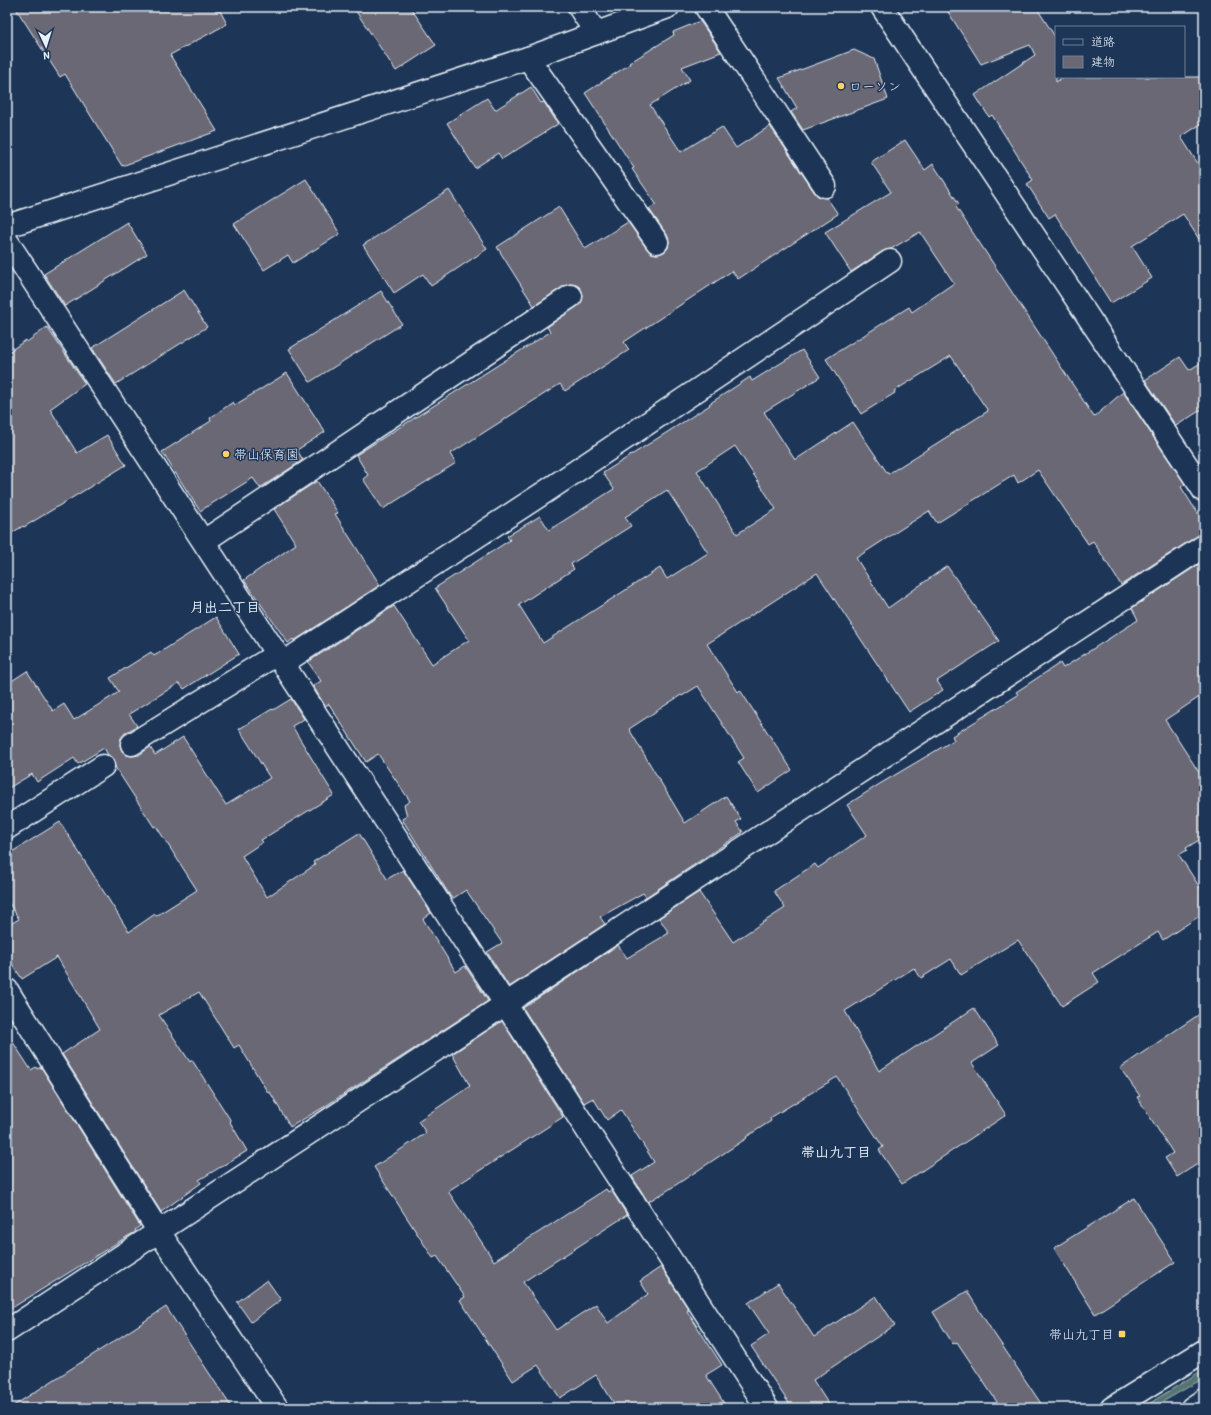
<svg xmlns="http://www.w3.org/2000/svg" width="1211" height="1415" font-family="'Patrick Hand','Klee One',sans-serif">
<rect width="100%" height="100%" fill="#1d3557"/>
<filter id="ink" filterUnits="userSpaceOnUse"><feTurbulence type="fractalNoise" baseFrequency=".025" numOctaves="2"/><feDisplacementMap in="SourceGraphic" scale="8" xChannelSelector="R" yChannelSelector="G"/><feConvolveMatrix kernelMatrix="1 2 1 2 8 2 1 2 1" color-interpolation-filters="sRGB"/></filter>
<g filter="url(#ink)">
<!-- green -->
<path fill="#577472" stroke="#a0b2b5" d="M1204,1369V1378L1152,1408H1142Z"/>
<!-- building -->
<g fill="#6b6875" stroke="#e8f1f8" fill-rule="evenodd">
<path d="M15,7H218L227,24L170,55L217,131L122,166L65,74L60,77Z"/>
<path d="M353,7H410L436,45L396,71Z"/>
<path d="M945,7H1036L1056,38V82L1063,77H1204V122L1181,137L1204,173V247L1183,214L1132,246L1152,278L1111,303L1055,214L1049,218L1027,184L1033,180L992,115L989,117L975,95L1035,55L1030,45L981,64Z"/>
<path d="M700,21L721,52L682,67L690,80L650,105L681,152L722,127L736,148L770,126L815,193L820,197L827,198L838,214L738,279L732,271L624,342L629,350L565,391L560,384L450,454L456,463L383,509L363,479L368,475L356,455L550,332L547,327L578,306L582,301L583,295L581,289L576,285L570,284L564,286L534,306L497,247L559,207L585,249L628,222L647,249L651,253L658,254L664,252L668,248L669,241L667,235L649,209L656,204L632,169L634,168L585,93L630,64L629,63L674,35L673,32Z"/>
<path d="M854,50L874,59L888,99L803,130L791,112L797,108L779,78Z"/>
<path d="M531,87L541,103L544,102L558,124L502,159L498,153L475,168L447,123L487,98L495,110Z"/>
<path d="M905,140L925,170L933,164L959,204L956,207L1094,417L1123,392L1185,484L1181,487L1204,523V534L1197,536L1121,585L1093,541L1088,544L1038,470L1018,483L1014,475L937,523L929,511L856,558L888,608L947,566L999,641L937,681L943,690L909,712L817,573L707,644L738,692L740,690L792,770L758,793L738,762L744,758L698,686L682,696L681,695L629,729L685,823L726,796L741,819L736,822L743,832L646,897L643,893L600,917L605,924L509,987L487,952L502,943L466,890L452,899L402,819L407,816L404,805L410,801L378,754L366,762L329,704L325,706L313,686L321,681L308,662L394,606L432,664L469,640L435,588L510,540L507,536L540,516L549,530L614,489L603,473L710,405L709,404L750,377L752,381L802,350L820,377L764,412L795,460L853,422L888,474L988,411L951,356L894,391L895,393L861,414L826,359L909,307L912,312L954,283L920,232L891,249L883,251L851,272L825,232L891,192L871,162ZM735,446L776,509L737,534L697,471ZM667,490L708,553L667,579L660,568L543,643L519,605L574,569L571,564L631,526L625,517Z"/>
<path d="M306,179L340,234L293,263L288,255L264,270L234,224Z"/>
<path d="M449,190L487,249L431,286L423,274L394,293L363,245Z"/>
<path d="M127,222L147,254L65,306L44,274Z"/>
<path d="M184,290L207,327L116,384L92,348Z"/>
<path d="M381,291L402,324L310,382L289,349Z"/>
<path d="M47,327L85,384L50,409L77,453L107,435L126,465L24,527L23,526L7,536V353L26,340L27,342Z"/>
<path d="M1180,357L1189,370L1204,361V408L1176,426L1145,380Z"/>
<path d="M287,373L325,432L297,450L303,460L260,488L253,478L200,511L162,452L211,421L210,418L233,402L235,405Z"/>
<path d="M317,481L338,513L335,514L380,585L294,641L293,639L288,643L244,580L296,544L274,509Z"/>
<path d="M1204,561V694L1165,720L1204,780V837L1186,848L1187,850L1179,855L1204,894V913L1163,940L1158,932L1093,973L1099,982L1062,1006L1018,940L961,975L951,959L921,978L914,968L845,1011L879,1071L974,1008L999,1045L972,1063L1006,1115L902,1184L879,1150L883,1147L837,1077L770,1118L771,1121L746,1137L747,1138L659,1196V1195L648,1202L632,1176L654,1162L621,1110L607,1120L593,1098L584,1103L523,1008L618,945L627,958L669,933L659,918L699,892L733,942L785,908L774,891L815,864L818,868L867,835L847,805L878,785L954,740L952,736L1018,695L1016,692L1060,663L1063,668L1138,620L1132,608Z"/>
<path d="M216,617L239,654L184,689L179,683L129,714L137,726L125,733L121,738L120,745L122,751L126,755L133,756L139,755L150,747L155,755L183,737L226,805L270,778L239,729L272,709L273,710L291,699L304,719L292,726L334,795L261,840L263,842L242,856L267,897L315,865L313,862L359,833L387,879L403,870L431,913L423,919L456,972L465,966L488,1001L324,1107L290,1127L270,1092L268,1093L239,1045L234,1048L199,992L159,1015L190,1062L192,1060L231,1121L230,1122L247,1151L199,1180L201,1183L161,1212L62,1054L100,1029L57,957L22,979L7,956V926L19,919L7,900V855L60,822L129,932L155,914L156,916L197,890L156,826L154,827L115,767L113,759L108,755L104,748L78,764L74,758L37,782L32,774L7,789V684L27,671L53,711L64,704L74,720L119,692L110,678L151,652L154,656Z"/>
<path d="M1204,1011V1160L1177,1177L1165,1158L1173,1153L1137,1097L1140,1096L1120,1068Z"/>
<path d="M502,1021L563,1117L448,1191L494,1261L606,1189L608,1192L611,1190L627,1215L523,1282L556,1330L596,1304L608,1323L648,1294L640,1281L661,1267L689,1310L687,1311L722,1365L706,1375L727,1408H617L596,1375L560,1398L538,1365L513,1381L460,1300L465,1297L437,1256L433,1258L374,1167L426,1133L418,1121L470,1086L452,1054Z"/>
<path d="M7,1033L31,1070L36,1067L37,1069L41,1067L140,1226L135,1230L136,1232L128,1236L7,1311Z"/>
<path d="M1134,1198L1175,1262L1095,1314L1054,1248Z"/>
<path d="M267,1280L281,1300L251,1322L237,1302Z"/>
<path d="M778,1283L814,1337L876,1296L895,1325L813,1380L831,1408H792L751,1346L769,1334L748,1303Z"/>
<path d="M967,1291L987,1323L1044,1408H1001L957,1342L953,1344L933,1312Z"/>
<path d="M166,1307L232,1408H10L119,1338Z"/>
</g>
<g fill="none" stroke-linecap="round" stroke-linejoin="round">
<defs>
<g id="minor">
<path d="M579,7L596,33"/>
<path d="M706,7L825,186"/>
<path d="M882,7L1204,491"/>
<path d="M528,58L657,242"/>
<path d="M7,226L528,58L668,7"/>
<path d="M7,241L506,1005L767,1408"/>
<path d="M204,541L571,296"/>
<path d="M283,663L545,492L890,261"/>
<path d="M132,744L277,654"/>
<path d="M7,828L103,766"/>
<path d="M7,990L159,1232L277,1408"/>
<path d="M7,1331L1204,546"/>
<path d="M1112,1408L1204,1351"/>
<path d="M1192,1408L1204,1400"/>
</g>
</defs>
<!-- minor casing -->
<use href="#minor" stroke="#e8f1f8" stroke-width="25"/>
<!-- minor -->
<use href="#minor" stroke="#1d3557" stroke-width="22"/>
</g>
</g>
<!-- markers -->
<g fill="#ffd166" stroke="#1d3557" stroke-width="1.5">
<circle cx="841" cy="86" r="4"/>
<circle cx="226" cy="454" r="4"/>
<rect x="1118" y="1330" width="8" height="8" rx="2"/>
</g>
<g text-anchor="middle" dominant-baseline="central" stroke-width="3" stroke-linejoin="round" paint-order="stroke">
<!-- poi labels -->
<g font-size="13" fill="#e8f1f8" stroke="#1d3557" text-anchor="start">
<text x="849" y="86">ローソン</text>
<text x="234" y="454">帯山保育園</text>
<text x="1114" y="1334" text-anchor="end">帯山九丁目</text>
</g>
<!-- neighbourhood labels -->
<g font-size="14" font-weight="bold" fill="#e8f1f8" stroke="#1d3557">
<text x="225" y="606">月出二丁目</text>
<text x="836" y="1151">帯山九丁目</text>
</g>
</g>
<!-- margin -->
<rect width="1211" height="1415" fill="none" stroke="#1d3557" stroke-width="24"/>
<rect x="12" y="12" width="1187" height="1391" fill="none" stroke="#e8f1f8" stroke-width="1.5" filter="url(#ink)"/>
<!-- legend -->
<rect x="1055" y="26" width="130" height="52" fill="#1d3557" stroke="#6e8097"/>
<rect x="1063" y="39" width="20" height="6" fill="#1d3557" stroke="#6e8097"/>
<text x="1091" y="46" font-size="12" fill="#e8f1f8">道路</text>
<rect x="1063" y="56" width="20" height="12" fill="#6b6875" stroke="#6e8097"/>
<text x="1091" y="66" font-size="12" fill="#e8f1f8">建物</text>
<!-- north arrow -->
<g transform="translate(46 46) rotate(176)" stroke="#1d3557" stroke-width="3" paint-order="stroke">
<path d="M0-3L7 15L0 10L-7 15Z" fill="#e8f1f8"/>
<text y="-6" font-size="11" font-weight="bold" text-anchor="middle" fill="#e8f1f8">N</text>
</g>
</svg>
